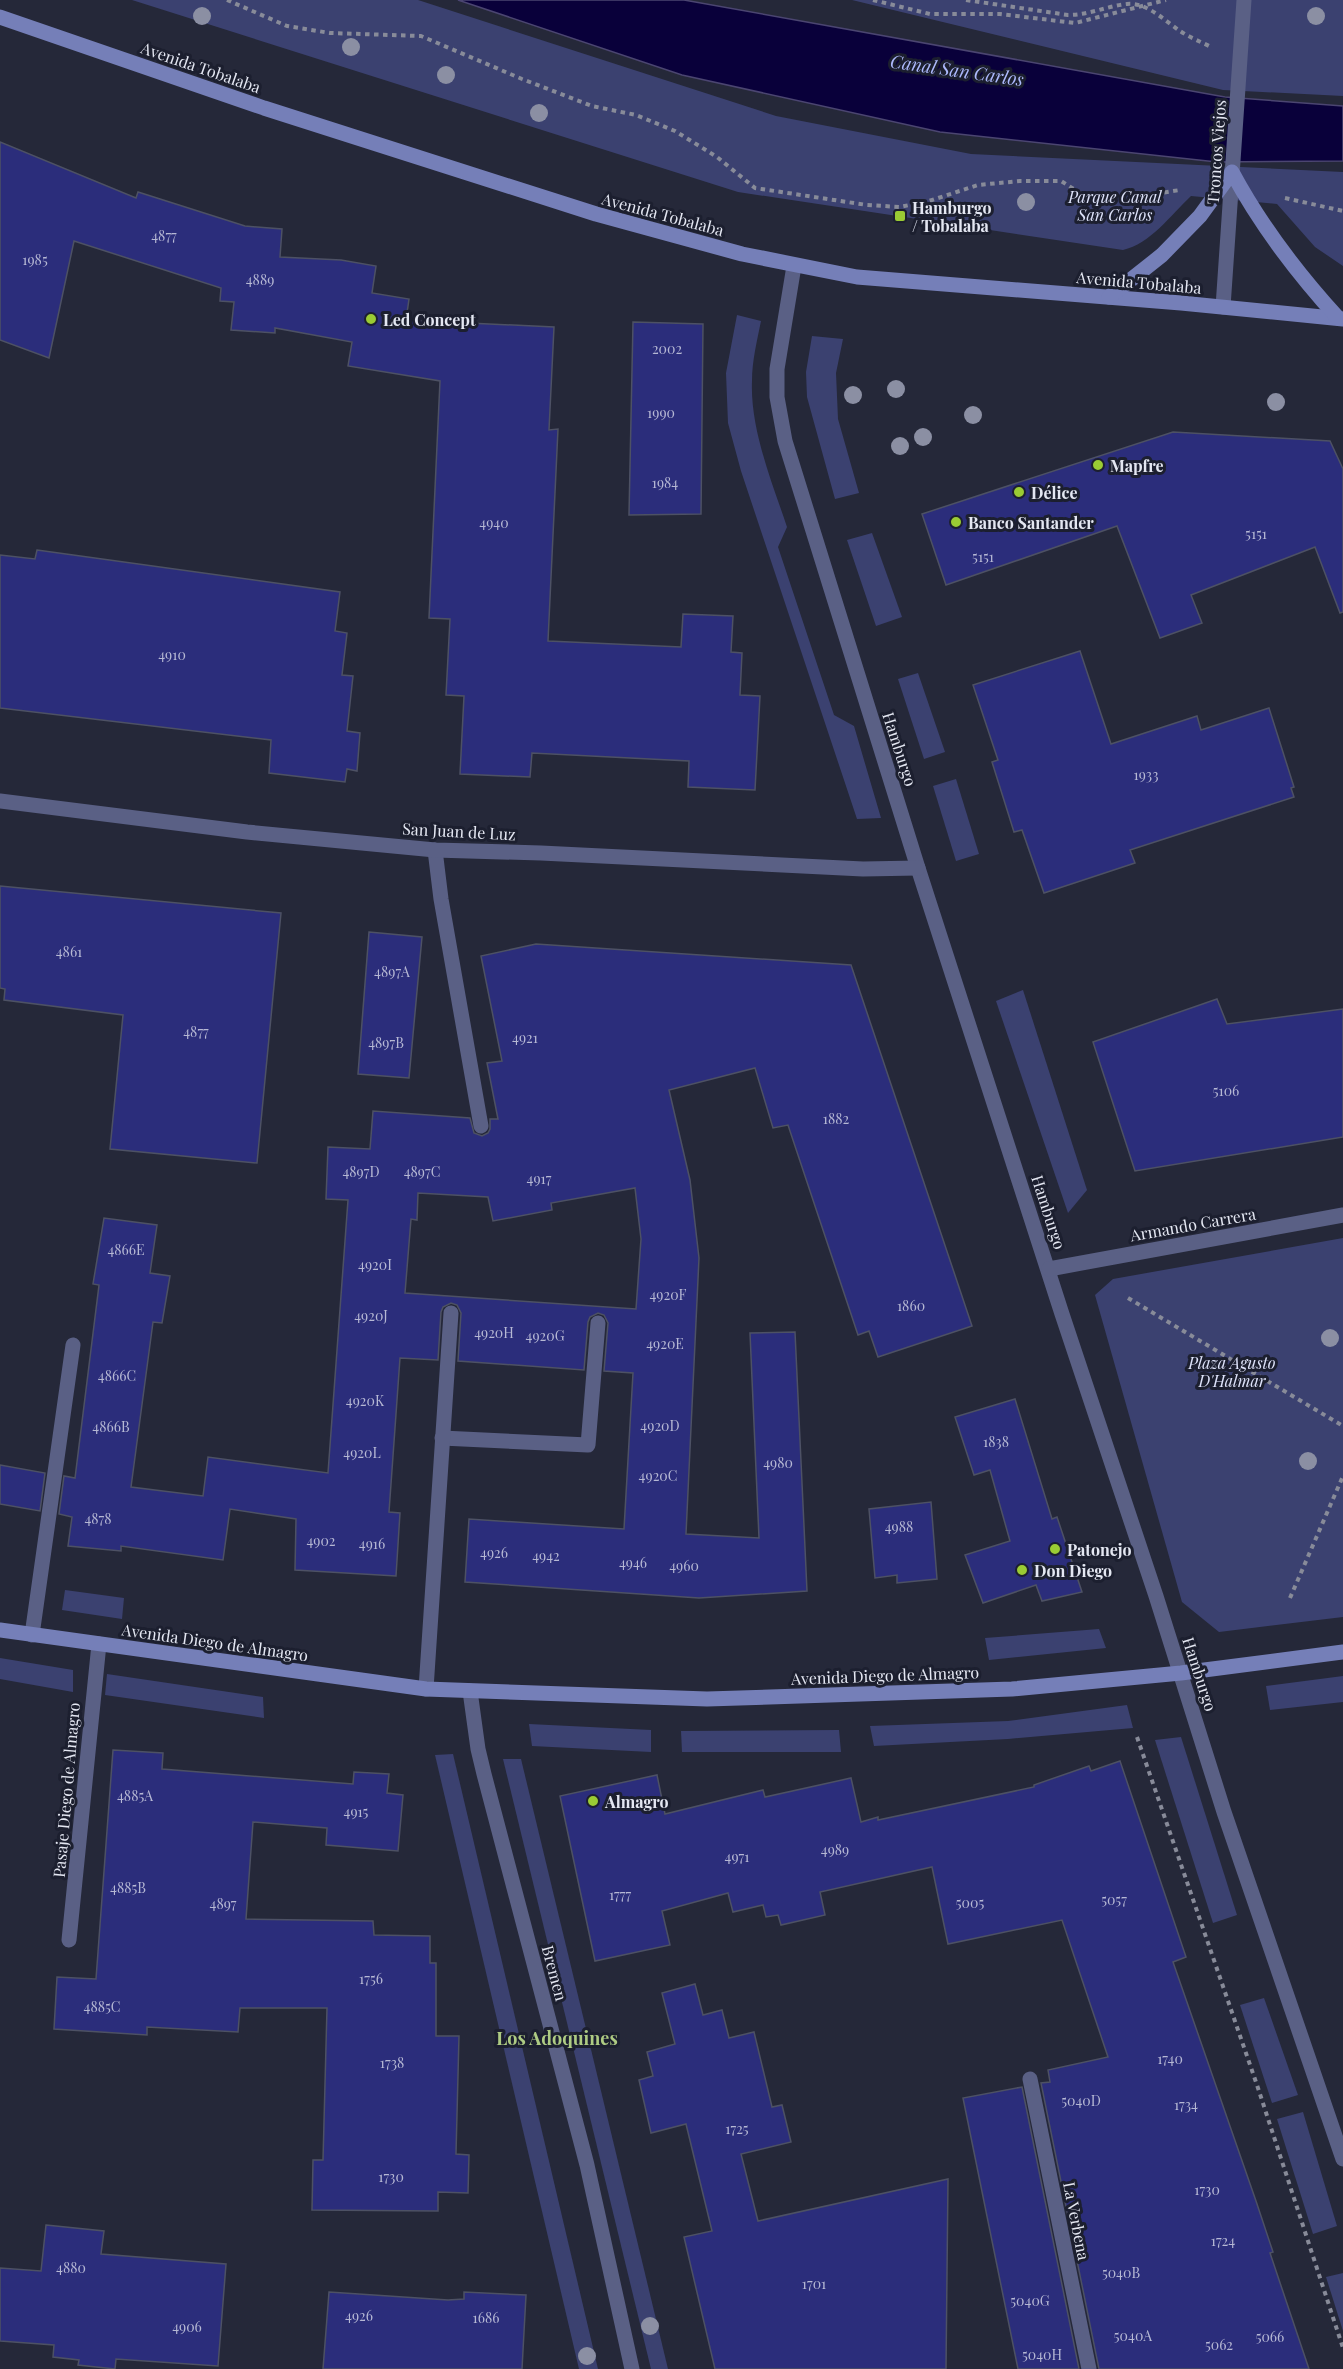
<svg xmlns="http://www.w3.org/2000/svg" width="1343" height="2369" font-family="'Playfair Display',serif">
<rect width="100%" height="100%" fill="#252839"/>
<!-- green -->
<g fill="#3b4170">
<path d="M132,0H418L776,116L971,154L1343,172V266L1315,247L1277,204L1191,196C1171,215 1150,244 1123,250L738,192Z"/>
<path d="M852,0H1343V96L1223,90Z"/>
<path d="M737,315L761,321C757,341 752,361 752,381C750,429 772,482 787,527L778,547L834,715L854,726L881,818L857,819L741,471L728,423L726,373Z"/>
<path d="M812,336L843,339L836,373L838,419L859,493L835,499L807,397L806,372Z"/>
<path d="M872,533L902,617L876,626L847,540Z"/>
<path d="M918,673L945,752L924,759L898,679Z"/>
<path d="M956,779L979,854L956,861L933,786Z"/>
<path d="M1023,990L1087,1190L1068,1213L996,1001Z"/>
<path d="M1343,1238V1617L1219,1632L1182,1602L1095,1295L1113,1279Z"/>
<path d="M65,1590L124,1598L122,1619L62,1610Z"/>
<path d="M1099,1629L1106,1648L989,1660L985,1638Z"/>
<path d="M0,1658L73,1670V1692L0,1679Z"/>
<path d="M107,1674L263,1697L264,1718L105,1695Z"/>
<path d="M1343,1676V1702L1270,1710L1266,1686Z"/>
<path d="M1127,1705L1133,1728L1008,1739L874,1746L870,1726L1008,1721Z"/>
<path d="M529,1724L651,1730V1752L532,1746Z"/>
<path d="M839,1730L841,1752H682L681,1731Z"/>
<path d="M1181,1737L1237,1915L1213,1923L1155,1740Z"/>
<path d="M453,1754L598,2369H579L435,1755Z"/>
<path d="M503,1759H521L668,2369H651Z"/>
<path d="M1264,1998L1298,2095L1272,2103L1240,2005Z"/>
<path d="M1303,2112L1337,2226L1313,2234L1277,2119Z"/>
<path d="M1343,2273V2331L1326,2277Z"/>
</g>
<!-- water -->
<path fill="#09003a" stroke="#4b4571" stroke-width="1.5" d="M458,0H684L1225,97L1343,106V161L1217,162L940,132L682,75Z"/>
<!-- building -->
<g fill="#2b2d7b" stroke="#4d5164" stroke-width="1.5" fill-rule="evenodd">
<path d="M0,142L136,198L138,192L245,226L282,229L280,257L341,260L376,266L372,293L409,299L406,320L554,327L549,430L558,429L548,641L681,647L683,614L733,616L731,652L742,653L740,695L760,696L755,790L688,787L689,761L532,753L530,777L460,774L464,696L446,695L450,619L429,618L440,381L348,366L352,342L275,328V333L231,330L234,302L220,301L221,288L74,241L49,358L0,340Z"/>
<path d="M633,322L703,324L701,514L629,515Z"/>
<path d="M1173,432L1330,441L1343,469V612L1340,613L1315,547L1191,595L1202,623L1160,638L1117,526L946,585L922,514Z"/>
<path d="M37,550L340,592L335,631L347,633L342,675L353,676L347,731L360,733L357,771L347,769L345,782L269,773L271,740L0,708V555L35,559Z"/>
<path d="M1080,651L1111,744L1197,716L1201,730L1269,708L1294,787L1291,788L1294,797L1130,850L1135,863L1044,893L1022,830L1014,832L992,762L998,760L973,685Z"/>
<path d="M0,886L281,913L257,1163L110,1149L123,1015L4,1000L5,989L0,988Z"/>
<path d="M369,932L422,937L409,1078L358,1074Z"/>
<path d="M536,944L851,965L972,1326L878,1357L869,1331L858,1335L788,1125L773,1128L755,1068L669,1090L690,1180L699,1258L686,1534L759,1538L750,1333L795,1332L807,1591L699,1598L465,1582L469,1519L624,1529L633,1373L604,1371L608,1323L604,1315L598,1313L590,1317L588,1322L584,1370L458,1361L461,1313L457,1305L451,1303L443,1307L441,1312L438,1360L400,1358L389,1512L400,1513L396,1576L295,1570L296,1519L230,1509L223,1560L121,1546V1551L68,1546L72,1517L59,1514L64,1476L75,1478L99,1285L93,1284L104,1218L157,1225L150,1273L170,1276L162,1323L153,1322L131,1487L203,1496L208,1457L328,1473L348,1200L326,1199L328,1147L370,1149L373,1111L470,1118L474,1133L482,1136L488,1133L490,1129V1119H498L487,1063L502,1061L481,956ZM635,1188L641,1239L636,1309L405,1293L411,1219L417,1220L418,1193L488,1197L493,1221L552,1210L551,1203Z"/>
<path d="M1217,999L1227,1024L1343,1009V1137L1135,1171L1093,1042Z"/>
<path d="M1015,1399L1052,1519L1057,1517L1082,1592L1042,1601L1036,1585L983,1603L965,1555L1010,1541L990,1470L974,1475L955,1417Z"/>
<path d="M0,1465L45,1473L40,1511L0,1504Z"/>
<path d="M931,1502L937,1579L897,1583V1575L875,1578L869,1509Z"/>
<path d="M113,1750L163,1753L162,1769L353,1784L354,1772L389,1774L387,1793L403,1795L398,1851L326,1845L327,1828L253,1822L246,1919L373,1921L374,1935L430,1936V1963H436V2036H459L456,2154L469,2155L468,2193L438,2192V2211L312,2210L313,2160H323L327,2008H240L238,2032L147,2027V2035L54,2029L57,1977L96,1979Z"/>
<path d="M1120,1761L1186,1957L1173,1962L1256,2201L1273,2252L1270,2253L1309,2369H1099L1041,2083L1050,2082L1048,2070L1108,2057L1062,1920L948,1944L932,1867L820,1892L825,1915L781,1925L778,1915L766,1917L763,1905L733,1912L728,1893L662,1911L670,1945L595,1961L560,1796L657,1775L665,1814L763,1790L765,1797L851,1778L861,1822L878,1817V1820L1034,1787V1785L1089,1766L1091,1771Z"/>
<path d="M695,1984L703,2015L722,2010L729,2038L754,2032L772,2107L782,2105L791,2142L741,2154L758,2221L948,2179L946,2369H715L684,2237L712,2231L686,2124L651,2133L639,2080L653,2076L647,2052L675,2044L662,1993Z"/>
<path d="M1022,2087L1079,2369H1018L963,2098Z"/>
<path d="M46,2225L104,2231L101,2254L226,2264L218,2366L116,2359L115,2369L78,2365L79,2360L53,2357L54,2345L0,2341V2268L41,2271Z"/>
<path d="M329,2292L448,2300L464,2299V2292L526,2295L522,2369H323Z"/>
</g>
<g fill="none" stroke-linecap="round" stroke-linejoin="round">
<!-- path -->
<g stroke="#888b99" stroke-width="4" stroke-dasharray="4.5 4.5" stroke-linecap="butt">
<path d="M227,0L287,26L330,33L421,36L522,79L592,106L636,115L675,131L717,157L755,188L867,205L900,207L929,201L978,185L1020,181H1061L1088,198L1109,201L1180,190"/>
<path d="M873,0L930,14H1000L1075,23L1166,0"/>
<path d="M966,0L1068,15C1089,15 1107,6 1127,4C1147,2 1165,21 1180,31C1189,37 1199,41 1209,46"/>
<path d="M1285,198L1343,211"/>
<path d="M1128,1298L1343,1426"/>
<path d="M1290,1598L1343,1476"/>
<path d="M1137,1737L1257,2085L1343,2348"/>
</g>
<!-- lane -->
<path stroke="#5a6085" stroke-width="15" d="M435,850L441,899L481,1126"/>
<!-- street -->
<g stroke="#5a6085" stroke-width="15">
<path d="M794,266L777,369V397L785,441L918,868L1062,1314L1156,1596L1224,1812L1343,2159"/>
<path d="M1223,307L1244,0"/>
<path d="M0,801L247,832L435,850L541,853L863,869L918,868"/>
<path d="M1049,1269L1343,1215"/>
<path d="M442,1438L588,1445L598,1323"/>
<path d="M32,1635L73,1345"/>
<path d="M426,1689L451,1313"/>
<path d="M470,1691L478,1749L484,1774L587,2165L632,2369"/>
<path d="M69,1940L99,1644"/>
<path d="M1030,2079L1089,2369"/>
</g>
<!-- secondary -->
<g stroke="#757fb8" stroke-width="15">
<path d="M0,17L264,108L596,214L742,254L857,277L1181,303L1343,319"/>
<path d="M1109,297L1162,255L1200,216L1232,172C1261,226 1297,273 1338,318"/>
<path d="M0,1630L426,1689L707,1699L1012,1689L1181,1673L1343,1652"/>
</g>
</g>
<!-- trees -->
<g fill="#8b8fa3">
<circle cx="202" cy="16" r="9"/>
<circle cx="1316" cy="16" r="9"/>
<circle cx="351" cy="47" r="9"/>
<circle cx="446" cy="75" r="9"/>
<circle cx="539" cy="113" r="9"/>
<circle cx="1026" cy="202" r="9"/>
<circle cx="896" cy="389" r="9"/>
<circle cx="853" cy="395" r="9"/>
<circle cx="1276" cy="402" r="9"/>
<circle cx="973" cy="415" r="9"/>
<circle cx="923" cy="437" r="9"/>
<circle cx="900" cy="446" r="9"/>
<circle cx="1330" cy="1338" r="9"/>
<circle cx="1308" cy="1461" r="9"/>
<circle cx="650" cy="2326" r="9"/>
<circle cx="587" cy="2356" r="9"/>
</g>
<!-- markers -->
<g fill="#9acb34" stroke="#1c1f2f" stroke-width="2">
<rect x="894" y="210" width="12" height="12" rx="3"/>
<circle cx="371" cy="319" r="6"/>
<circle cx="1098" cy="465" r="6"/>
<circle cx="1019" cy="492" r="6"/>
<circle cx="956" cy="522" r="6"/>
<circle cx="1055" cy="1549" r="6"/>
<circle cx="1022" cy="1570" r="6"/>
<circle cx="593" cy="1801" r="6"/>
</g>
<g text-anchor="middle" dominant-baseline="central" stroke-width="6" stroke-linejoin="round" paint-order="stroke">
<!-- number labels -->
<g font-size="14" fill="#b6b8d4">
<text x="164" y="235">4877</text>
<text x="35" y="259">1985</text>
<text x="260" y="279">4889</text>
<text x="667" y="348">2002</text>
<text x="661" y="412">1990</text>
<text x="665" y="482">1984</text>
<text x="494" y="522">4940</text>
<text x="1256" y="533">5151</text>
<text x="983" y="556">5151</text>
<text x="172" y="654">4910</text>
<text x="1146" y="774">1933</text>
<text x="69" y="951">4861</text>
<text x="392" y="971">4897A</text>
<text x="196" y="1031">4877</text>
<text x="525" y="1037">4921</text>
<text x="386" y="1042">4897B</text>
<text x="1226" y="1090">5106</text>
<text x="836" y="1118">1882</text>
<text x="361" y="1171">4897D</text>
<text x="422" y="1171">4897C</text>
<text x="539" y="1178">4917</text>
<text x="126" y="1249">4866E</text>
<text x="375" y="1264">4920I</text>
<text x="668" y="1294">4920F</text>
<text x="911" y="1305">1860</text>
<text x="371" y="1315">4920J</text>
<text x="494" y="1332">4920H</text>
<text x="545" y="1335">4920G</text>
<text x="665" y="1343">4920E</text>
<text x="117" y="1375">4866C</text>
<text x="365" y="1400">4920K</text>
<text x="660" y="1425">4920D</text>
<text x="111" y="1426">4866B</text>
<text x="996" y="1441">1838</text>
<text x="362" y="1452">4920L</text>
<text x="778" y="1462">4980</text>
<text x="658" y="1475">4920C</text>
<text x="98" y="1518">4878</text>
<text x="899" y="1526">4988</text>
<text x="321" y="1540">4902</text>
<text x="372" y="1543">4916</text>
<text x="494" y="1552">4926</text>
<text x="546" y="1555">4942</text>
<text x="633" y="1562">4946</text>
<text x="684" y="1565">4960</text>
<text x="135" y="1795">4885A</text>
<text x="356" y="1811">4915</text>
<text x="835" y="1849">4989</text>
<text x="737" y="1856">4971</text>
<text x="128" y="1887">4885B</text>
<text x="620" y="1894">1777</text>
<text x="1114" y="1899">5057</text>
<text x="970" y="1902">5005</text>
<text x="223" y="1903">4897</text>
<text x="371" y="1978">1756</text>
<text x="102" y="2006">4885C</text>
<text x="1170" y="2058">1740</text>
<text x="392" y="2062">1738</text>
<text x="1081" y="2100">5040D</text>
<text x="1186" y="2104">1734</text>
<text x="737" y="2128">1725</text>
<text x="391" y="2176">1730</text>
<text x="1207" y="2189">1730</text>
<text x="1223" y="2240">1724</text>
<text x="71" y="2267">4880</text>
<text x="1121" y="2272">5040B</text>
<text x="814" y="2283">1701</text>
<text x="1030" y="2300">5040G</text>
<text x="359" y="2315">4926</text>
<text x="486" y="2317">1686</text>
<text x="187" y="2326">4906</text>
<text x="1133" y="2335">5040A</text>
<text x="1270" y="2336">5066</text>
<text x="1219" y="2344">5062</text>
<text x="1042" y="2354">5040H</text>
</g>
<!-- street labels -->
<g font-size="16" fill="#e4e7f2" stroke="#1c1f2f">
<text transform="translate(201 67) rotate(19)">Avenida Tobalaba</text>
<text transform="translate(1216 152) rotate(-86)">Troncos Viejos</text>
<text transform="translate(663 214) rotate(15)">Avenida Tobalaba</text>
<text transform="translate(1139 282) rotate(5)">Avenida Tobalaba</text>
<text transform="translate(900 749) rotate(72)">Hamburgo</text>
<text transform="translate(459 831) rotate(3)">San Juan de Luz</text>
<text transform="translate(1049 1212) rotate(72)">Hamburgo</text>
<text transform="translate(1193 1224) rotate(-10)">Armando Carrera</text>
<text transform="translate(215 1642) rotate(8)">Avenida Diego de Almagro</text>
<text transform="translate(1200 1674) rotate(72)">Hamburgo</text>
<text transform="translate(885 1675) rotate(-2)">Avenida Diego de Almagro</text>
<text transform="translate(66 1790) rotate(-85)">Pasaje Diego de Almagro</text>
<text transform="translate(555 1973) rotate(75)">Bremen</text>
<text transform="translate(1077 2221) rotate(79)">La Verbena</text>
</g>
<!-- park labels -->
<g font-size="16" font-style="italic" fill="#dee3fa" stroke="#1c1f2f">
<text x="1115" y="196">Parque Canal<tspan x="1115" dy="18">San Carlos</tspan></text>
<text x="1232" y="1362">Plaza Agusto<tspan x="1232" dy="18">D'Halmar</tspan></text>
</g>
<!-- poi labels -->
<g font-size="16" font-weight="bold" fill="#e4e7f2" stroke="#1c1f2f" text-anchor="start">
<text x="912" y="207">Hamburgo<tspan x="912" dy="18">/ Tobalaba</tspan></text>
<text x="383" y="319">Led Concept</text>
<text x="1110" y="465">Mapfre</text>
<text x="1031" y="492">Délice</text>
<text x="968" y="522">Banco Santander</text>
<text x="1067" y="1549">Patonejo</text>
<text x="1034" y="1570">Don Diego</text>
<text x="605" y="1801">Almagro</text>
</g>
<!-- water labels -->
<g font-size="18" font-style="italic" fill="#adb9fc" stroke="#1c1f2f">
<text transform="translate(957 70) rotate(8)">Canal San Carlos</text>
</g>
<!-- neighbourhood labels -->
<g font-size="18" font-weight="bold" fill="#aecb83" stroke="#1c1f2f">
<text x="557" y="2038">Los Adoquines</text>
</g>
</g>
</svg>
